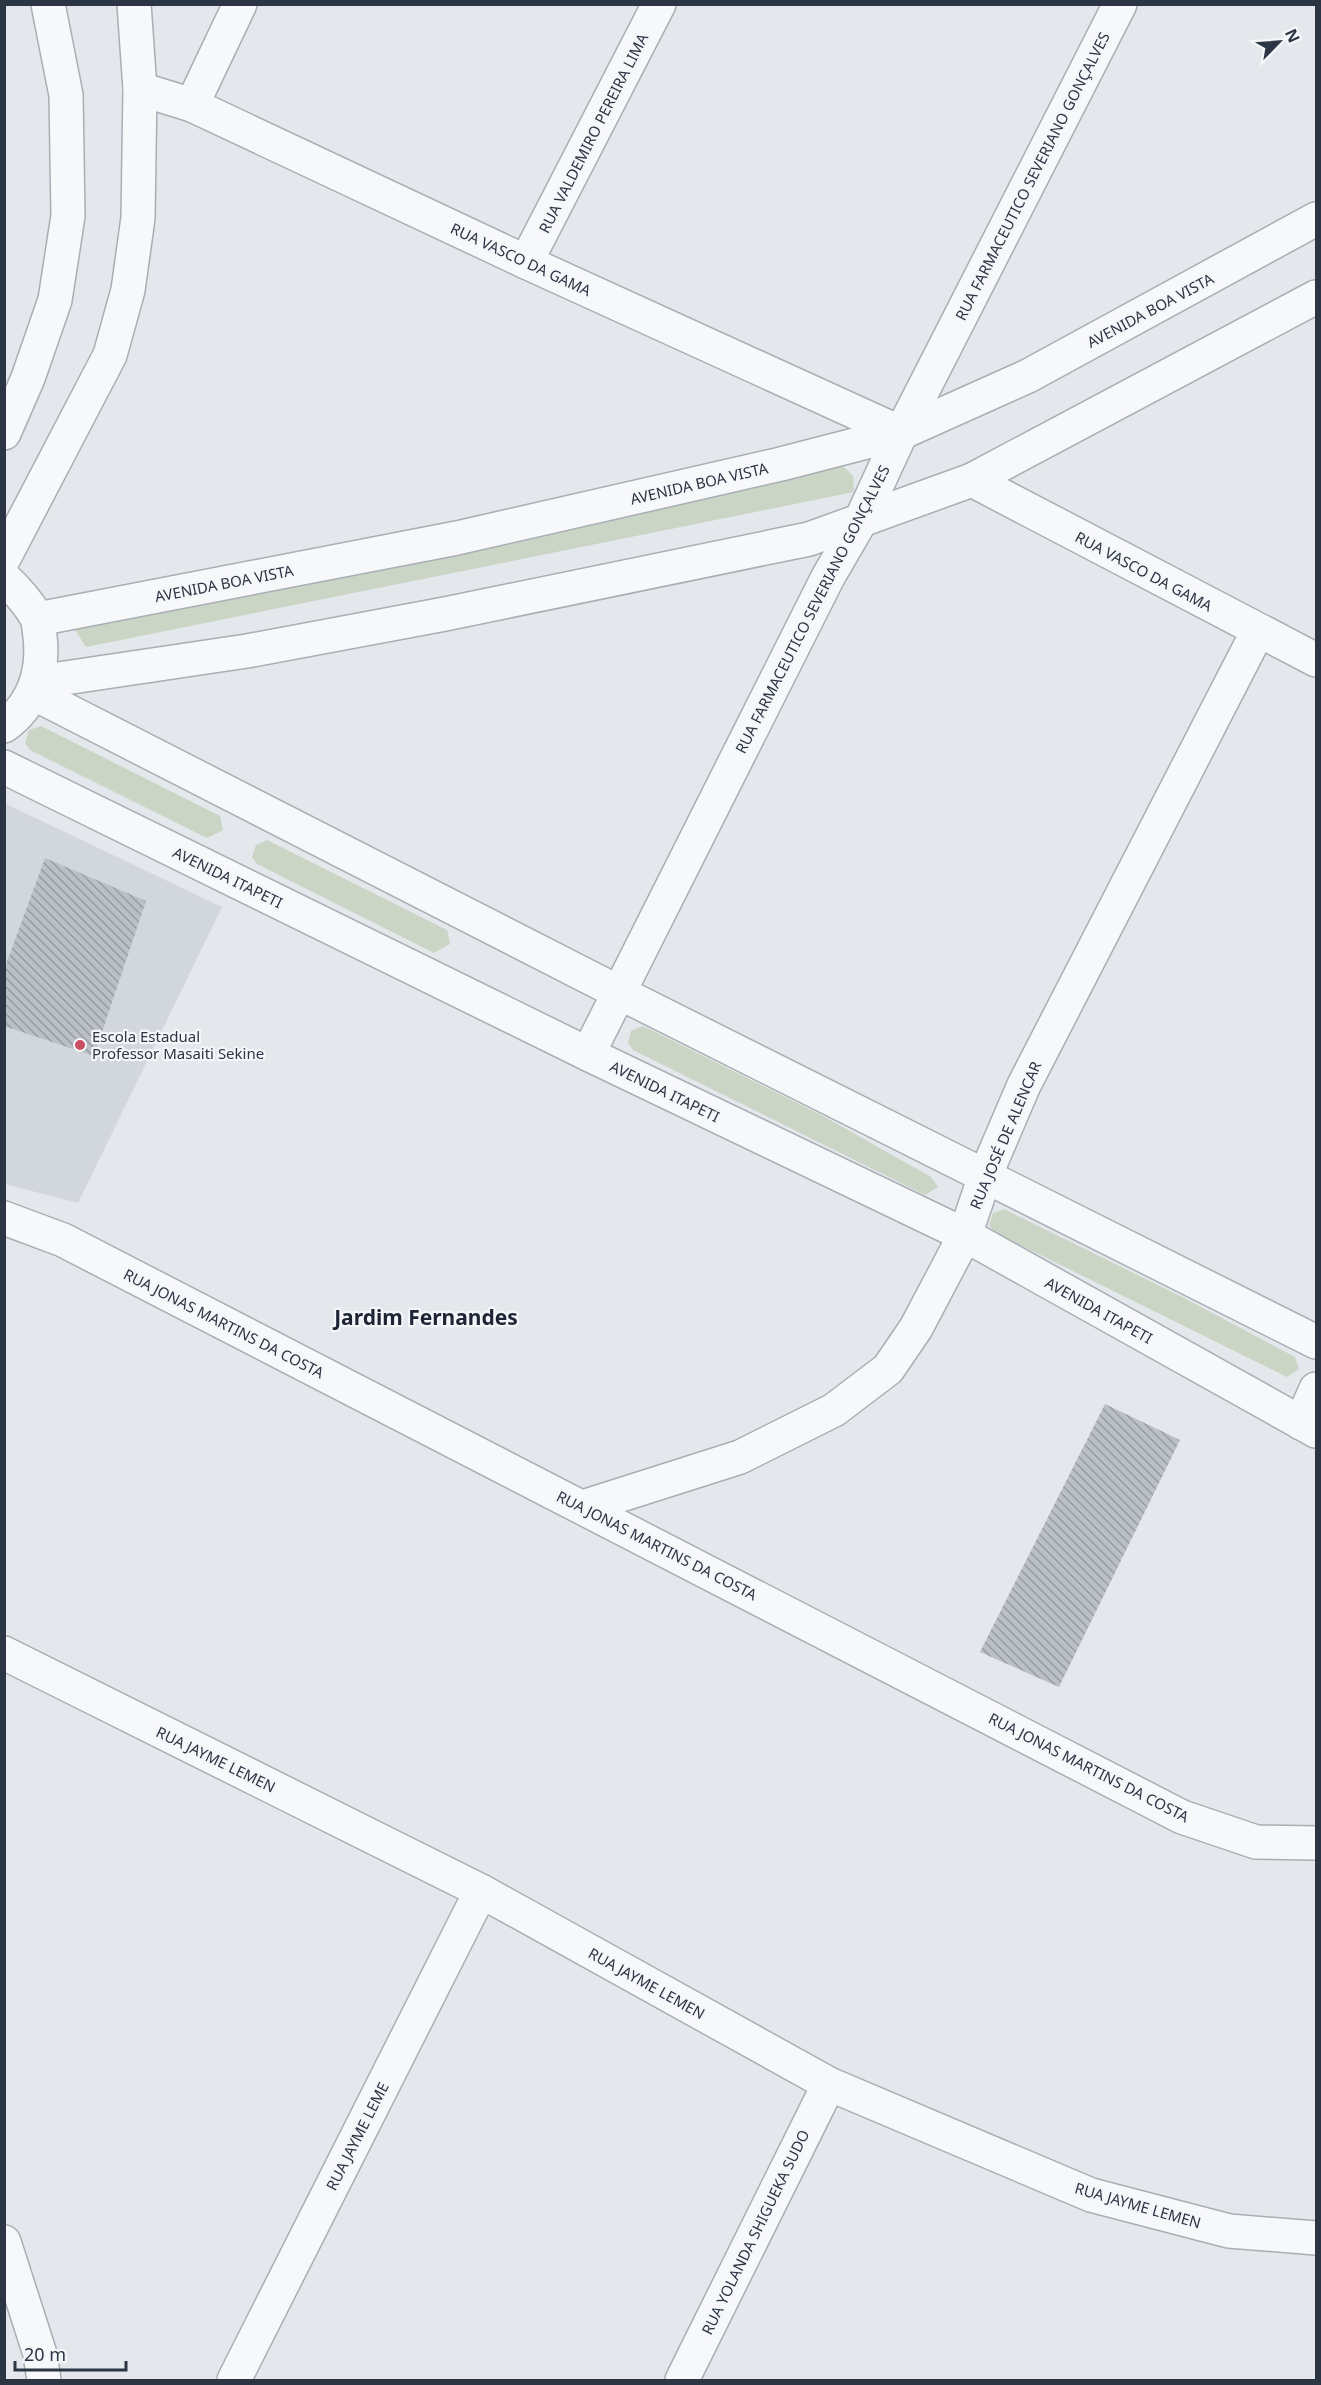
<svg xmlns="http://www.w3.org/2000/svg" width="1321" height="2385" font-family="'Noto Sans',sans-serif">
<defs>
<pattern id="building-back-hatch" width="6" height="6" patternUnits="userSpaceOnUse" patternTransform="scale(1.5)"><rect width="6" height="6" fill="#bbc0c8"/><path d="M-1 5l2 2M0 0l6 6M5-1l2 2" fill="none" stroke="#989da4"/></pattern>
</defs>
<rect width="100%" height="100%" fill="#e4e7eb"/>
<!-- built -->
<path fill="#d2d6dd" d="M4,803L222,907L78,1203L5,1184Z"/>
<!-- green -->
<g fill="#cad5c5">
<path d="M842,465L853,476L854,492L86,647L72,625Z"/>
<path d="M41,726L220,816L223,830L207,838L30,750L25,743L29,730Z"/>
<path d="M267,840L447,930L450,944L434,953L257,864L252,857L256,845Z"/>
<path d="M643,1026L823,1116L931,1177L938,1187L925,1195L633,1050L628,1043L631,1031Z"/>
<path d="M1004,1209L1184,1298L1295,1357L1299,1369L1287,1377L994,1232L989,1225L993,1213Z"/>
</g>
<!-- building -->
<g fill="url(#building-back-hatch)">
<path d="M45,858L146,901L94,1056L4,1026V970Z"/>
<path d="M1105,1404L1180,1440L1059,1687L980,1652Z"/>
</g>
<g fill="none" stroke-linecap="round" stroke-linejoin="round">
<defs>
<g id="minor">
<path d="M140,89L192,105L526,262L901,433"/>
<path d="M192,105L240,4"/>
<path d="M526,262L659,4"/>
<path d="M4,433L28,378L55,300L68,216L66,95L48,4"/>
<path d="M972,480L1316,660"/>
<path d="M4,558L110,355L128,290L138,218L140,89L134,4"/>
<path d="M4,578C16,589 29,604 37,618C39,623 39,631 40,636C44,671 34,705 4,726"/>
<path d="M38,619L457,538L781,464L901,433L1028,376L1316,219"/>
<path d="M38,682L247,651L445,614L809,539L972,480L1316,297"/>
<path d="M33,693L618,992L1316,1342"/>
<path d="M4,767L588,1054L965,1235L1316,1431"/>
<path d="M588,1054L828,577L860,522L901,433L1120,4"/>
<path d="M4,1218L63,1240L1182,1817L1256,1842L1316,1843"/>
<path d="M1301,1423L1316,1389"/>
<path d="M583,1507L740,1457L834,1410L888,1369L916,1328L965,1235L985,1176L1024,1085L1258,631"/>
<path d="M4,1653L481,1891L829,2084L1091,2195L1229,2231L1316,2238"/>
<path d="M4,2242L40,2354L44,2380"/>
<path d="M234,2380L481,1891"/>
<path d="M682,2380L829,2084"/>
</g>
</defs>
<!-- minor casing -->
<use href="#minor" stroke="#a9aeb5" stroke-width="36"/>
<!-- minor -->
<use href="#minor" stroke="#f7f8fa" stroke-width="33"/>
</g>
<!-- markers -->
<circle fill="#cb4f63" stroke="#f4f6f9" stroke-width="2" cx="80" cy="1045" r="6"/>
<g text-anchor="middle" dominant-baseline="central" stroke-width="4.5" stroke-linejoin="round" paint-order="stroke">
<!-- street labels -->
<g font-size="15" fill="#2c3543" stroke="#f4f6f9">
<text transform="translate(593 133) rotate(-63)">RUA VALDEMIRO PEREIRA LIMA</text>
<text transform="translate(1032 176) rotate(-63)">RUA FARMACEUTICO SEVERIANO GONÇALVES</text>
<text transform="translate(521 259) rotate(25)">RUA VASCO DA GAMA</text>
<text transform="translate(1150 310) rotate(-28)">AVENIDA BOA VISTA</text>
<text transform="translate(699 483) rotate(-13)">AVENIDA BOA VISTA</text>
<text transform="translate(1144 571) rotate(28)">RUA VASCO DA GAMA</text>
<text transform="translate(224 583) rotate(-11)">AVENIDA BOA VISTA</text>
<text transform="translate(812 609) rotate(-63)">RUA FARMACEUTICO SEVERIANO GONÇALVES</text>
<text transform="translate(228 877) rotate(26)">AVENIDA ITAPETI</text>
<text transform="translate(665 1091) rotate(26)">AVENIDA ITAPETI</text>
<text transform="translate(1005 1135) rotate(-67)">RUA JOSÉ DE ALENCAR</text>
<text transform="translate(1099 1310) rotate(29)">AVENIDA ITAPETI</text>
<text transform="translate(224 1323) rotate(27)">RUA JONAS MARTINS DA COSTA</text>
<text transform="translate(657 1545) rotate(27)">RUA JONAS MARTINS DA COSTA</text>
<text transform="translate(216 1759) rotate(26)">RUA JAYME LEMEN</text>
<text transform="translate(1089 1767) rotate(27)">RUA JONAS MARTINS DA COSTA</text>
<text transform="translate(647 1983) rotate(29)">RUA JAYME LEMEN</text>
<text transform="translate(357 2136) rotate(-63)">RUA JAYME LEME</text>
<text transform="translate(1138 2205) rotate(16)">RUA JAYME LEMEN</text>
<text transform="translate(755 2232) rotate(-64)">RUA YOLANDA SHIGUEKA SUDO</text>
</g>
<!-- poi labels -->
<g font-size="15" fill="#2c3543" stroke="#f4f6f9" text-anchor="start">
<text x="92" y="1036">Escola Estadual<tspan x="92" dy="17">Professor Masaiti Sekine</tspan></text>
</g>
<!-- district labels -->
<g font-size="21" font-weight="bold" fill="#1e2635" stroke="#f4f6f9">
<text x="426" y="1317">Jardim Fernandes</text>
</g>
</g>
<!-- border -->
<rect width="1321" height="2385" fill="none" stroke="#2c3543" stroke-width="12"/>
<!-- north arrow -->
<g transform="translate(1279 42) rotate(65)" stroke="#f4f6f9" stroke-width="4.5" paint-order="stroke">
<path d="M0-4.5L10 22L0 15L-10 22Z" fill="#2c3543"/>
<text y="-9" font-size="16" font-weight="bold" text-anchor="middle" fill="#2c3543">N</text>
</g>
<!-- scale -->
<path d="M15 2361v9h111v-9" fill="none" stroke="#2c3543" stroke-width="3"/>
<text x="24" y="2361" font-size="18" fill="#2c3543" stroke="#f4f6f9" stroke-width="4.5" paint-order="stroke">20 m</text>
</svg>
